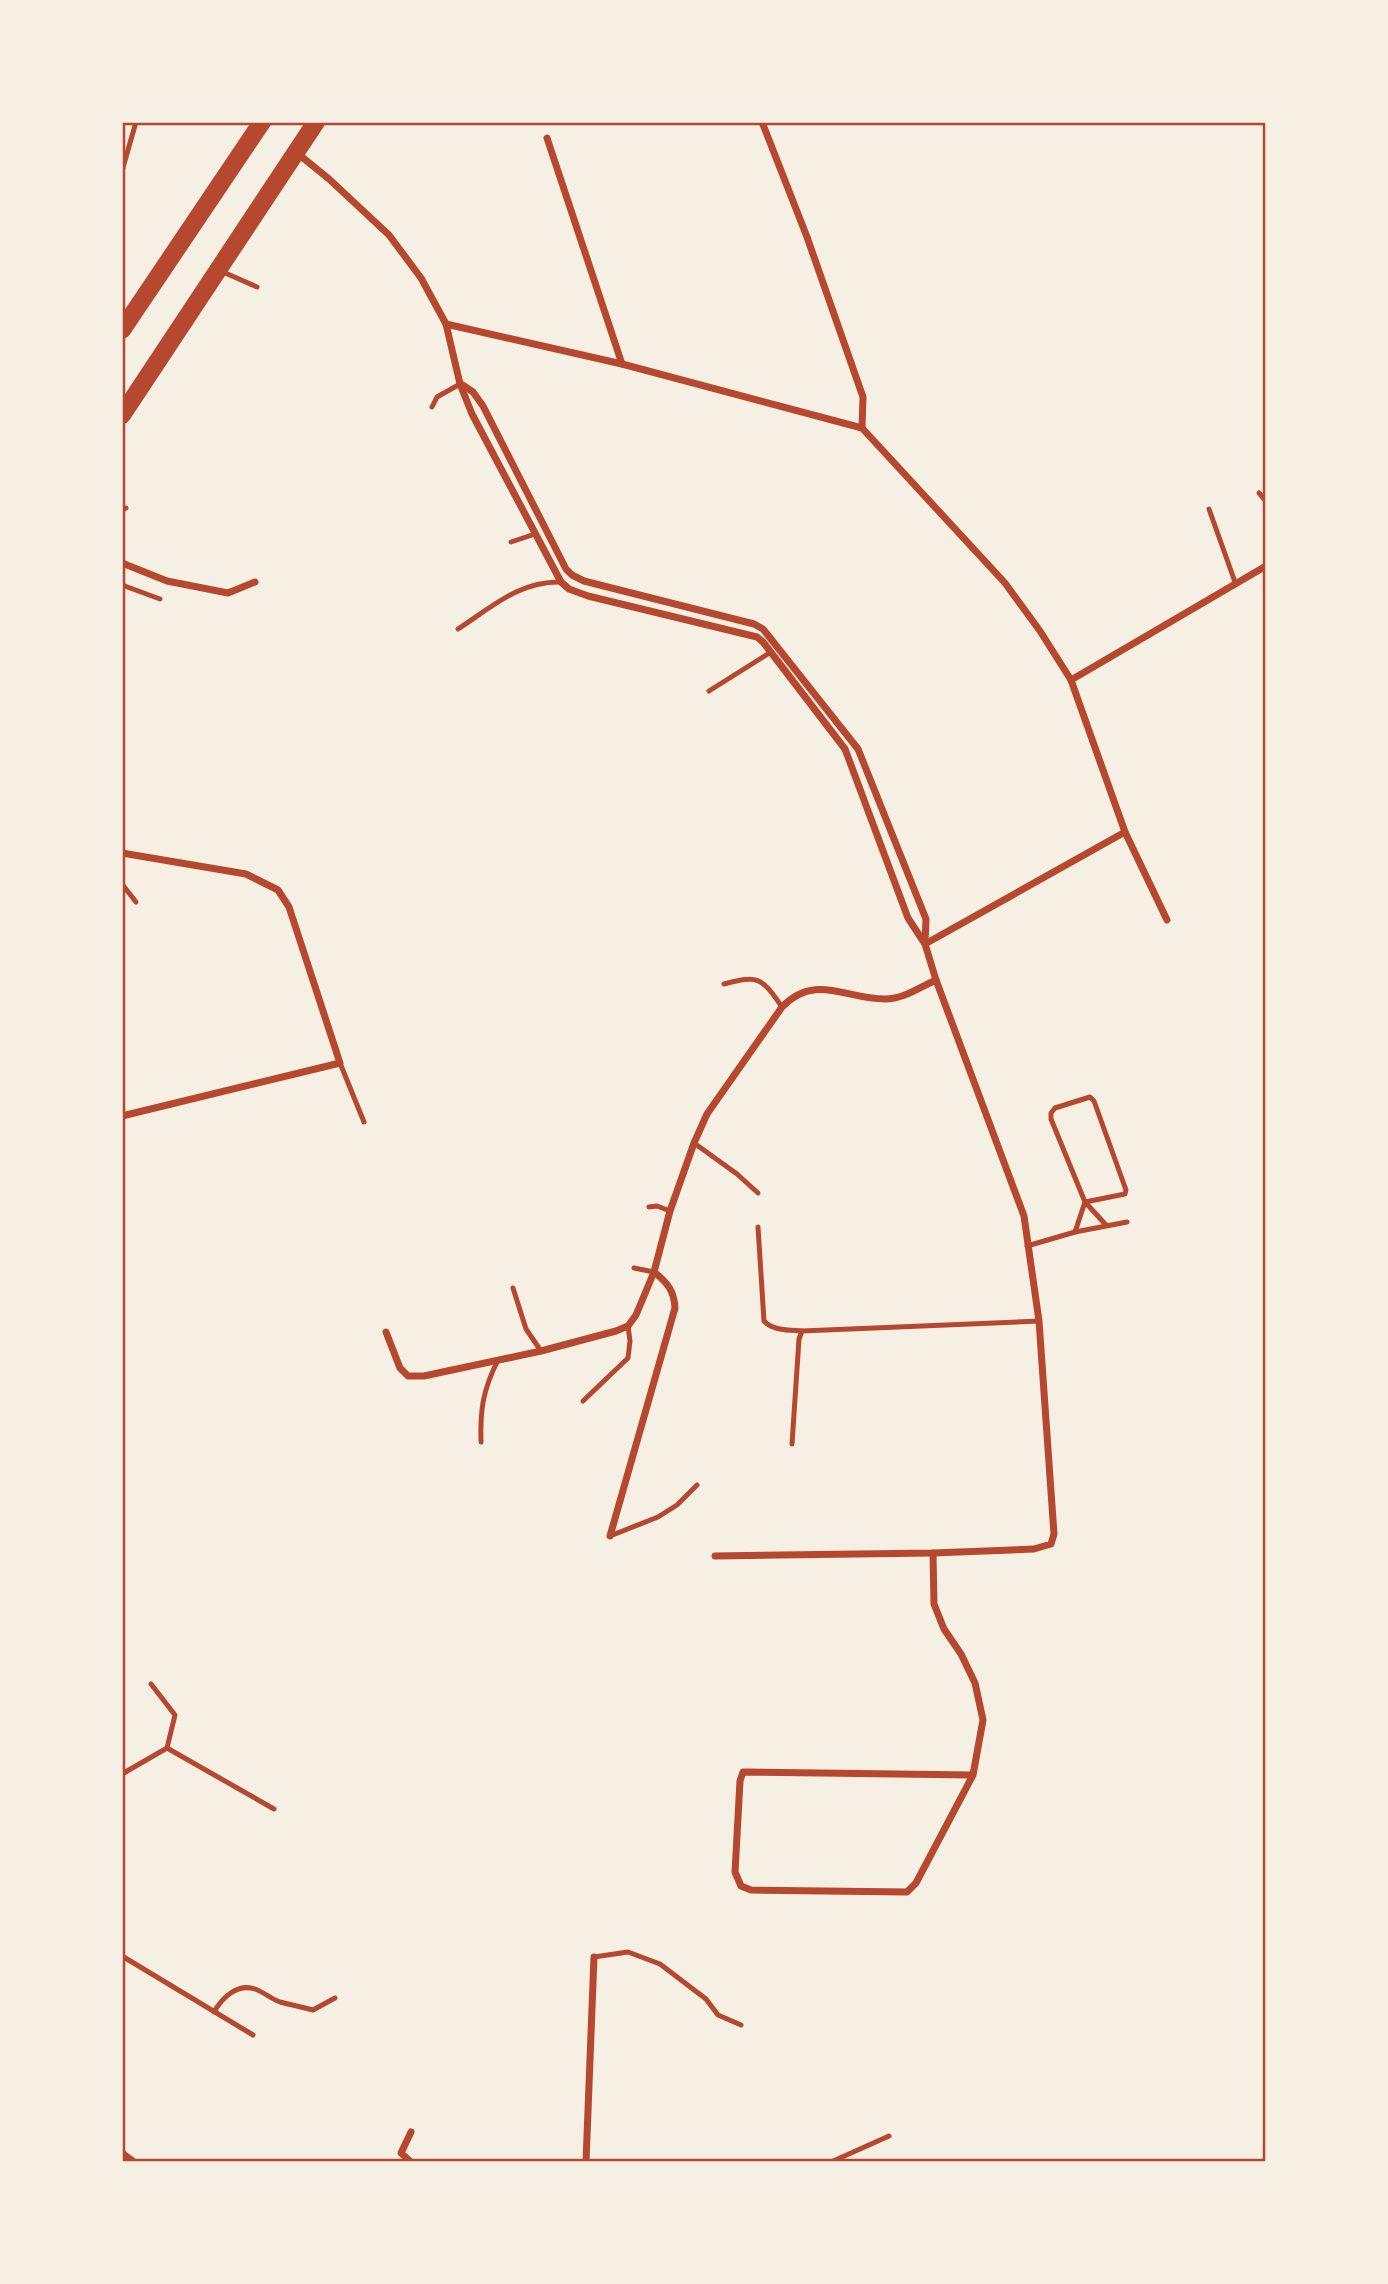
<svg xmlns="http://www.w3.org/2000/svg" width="1388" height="2284" font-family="Lora,serif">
<rect width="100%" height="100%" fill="#f6efe4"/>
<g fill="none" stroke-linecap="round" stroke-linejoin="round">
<!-- service -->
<g stroke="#b5482f" stroke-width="5">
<path d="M122,171L136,122"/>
<path d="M223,272L257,287"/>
<path d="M432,407L437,397L460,384"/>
<path d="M1259,493L1266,501"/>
<path d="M1209,509L1235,582"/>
<path d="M122,510L126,508"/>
<path d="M511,542L535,534"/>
<path d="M122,585L160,599"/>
<path d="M458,629C492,607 519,581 561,582"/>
<path d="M709,691L771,652"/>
<path d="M122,884L136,902"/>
<path d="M724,984C759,975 761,977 782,1007"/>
<path d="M340,1063L364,1122"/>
<path d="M694,1143L737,1174L758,1193"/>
<path d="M1085,1202L1106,1225"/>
<path d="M649,1207L657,1206L670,1211"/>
<path d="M758,1227L764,1321C773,1331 790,1330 802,1331"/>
<path d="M1075,1232L1085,1202L1051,1119V1113L1055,1108L1090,1097L1094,1101L1126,1190L1125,1194L1085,1202"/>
<path d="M1027,1246L1075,1232L1127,1222"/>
<path d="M634,1268L654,1272"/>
<path d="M513,1288L526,1329L541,1351"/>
<path d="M583,1401L628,1358L630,1341L628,1326"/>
<path d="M481,1442C480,1409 483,1390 498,1360"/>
<path d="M792,1444L799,1339L802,1331L1039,1321"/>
<path d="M610,1536L658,1517L677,1505L697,1485"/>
<path d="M151,1684L175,1715L167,1748"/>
<path d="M122,1774L167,1748L274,1809"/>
<path d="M122,1956L253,2035"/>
<path d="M594,1957L628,1952L660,1964L706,1999L718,2015L741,2025"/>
<path d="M214,2012C222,1998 237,1983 255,1989C264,1992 271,1999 280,2002C291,2005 302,2007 313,2010L335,1998"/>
<path d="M831,2162L889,2136"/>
</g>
<!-- minor -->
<g stroke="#b5482f" stroke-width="7">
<path d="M762,122L807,237L863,397L862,428"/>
<path d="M547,138L622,364"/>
<path d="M297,153L329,179L389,235L421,278L446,324L460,384L472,414L561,582L569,589L588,596L757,637L763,642L845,749L908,918L925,944L936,980L1024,1216L1039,1321L1054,1534L1051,1544L1034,1549L933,1553L715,1556"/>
<path d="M446,324L622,364L862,428L1005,583L1040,631L1071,680L1125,832L1167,920"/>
<path d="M461,384L473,392L483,406L566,569L572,575L584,581L754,624L763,629L858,749L926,919L925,943"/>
<path d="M122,563L167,581L228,593L255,582"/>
<path d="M1071,680L1266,566"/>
<path d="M122,853L246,874L278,890L289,907L340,1063L122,1116"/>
<path d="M925,944L1125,832"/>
<path d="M386,1332L400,1368L408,1376H424L541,1351L616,1331L628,1326L636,1315L654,1272L670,1211L694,1143L707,1114L782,1007C815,973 845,999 885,999C904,999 920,987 936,980"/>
<path d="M610,1536L675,1308C674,1291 668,1283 654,1272"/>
<path d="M933,1553L934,1604L944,1629L961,1654L975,1683L983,1720L973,1775L916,1883L907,1892L751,1890L741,1886L735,1872L740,1781L743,1772L973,1775"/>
<path d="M122,2153L134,2162"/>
<path d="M411,2162L401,2153L411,2132"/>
<path d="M586,2162L594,1957"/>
</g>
<!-- primary -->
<g stroke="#b5482f" stroke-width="18">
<path d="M122,330L262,122"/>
<path d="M122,415L316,122"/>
</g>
</g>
<!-- border -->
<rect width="1388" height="2284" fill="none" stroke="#f6efe4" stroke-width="248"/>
<rect x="124" y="124" width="1140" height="2036" fill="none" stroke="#b5482f" stroke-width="2.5"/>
</svg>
